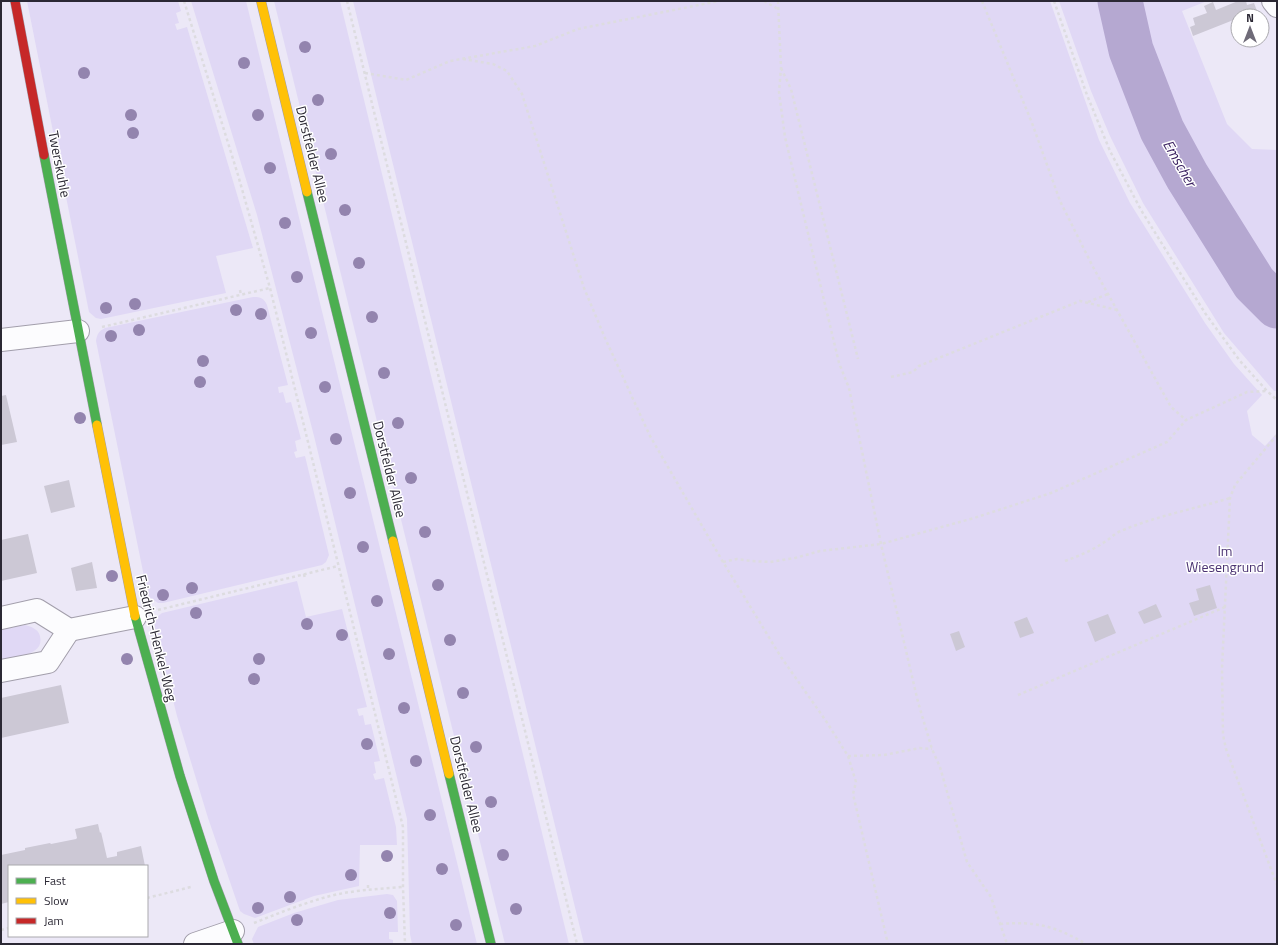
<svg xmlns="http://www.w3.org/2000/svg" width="1278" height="945" font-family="'Titillium Web',sans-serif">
<rect width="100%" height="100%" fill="#ece8f7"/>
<!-- green -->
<g fill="#e0d8f5">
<path d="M27,1H178L181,11L176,13L179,23L175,24L177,30L187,27L253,248L216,256L226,293L101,319L96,318L89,312Z"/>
<path d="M191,1H246L477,944H412L410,934L407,819L314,436L257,215Z"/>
<path d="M274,1H340L569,944H505Z"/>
<path d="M353,1H1050L1099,140L1130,203L1205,323L1234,364L1262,395L1247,411L1252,435L1265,446L1277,433V944H584Z"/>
<path d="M1059,1H1207L1182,11L1227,124L1252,149L1277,150V391H1274L1224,333L1143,203L1110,136L1091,91Z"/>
<path d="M253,297C260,297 264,298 267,305L288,385L278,387L279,393L283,392L286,403L291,402L301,439L295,441L297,451L294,452L296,458L305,456L329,555L326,562L322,565L163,603H158L148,596L96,341C97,334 99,331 105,328Z"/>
<path d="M297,581L306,617L342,609L367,707L357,709L359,716L363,715L365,725L371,724L380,761L374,762L376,773L373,774L375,780L384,778L396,827L397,845H360L359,886L314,896L255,918L244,914L240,911L208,818L177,716L155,629C154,621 155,618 162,613Z"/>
<path d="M25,625C32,627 38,629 40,636C45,656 14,657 1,660V630Z"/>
<path d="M387,894L393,895L397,901L398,932H389V939L393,940V944H254L252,939L258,927L294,913L338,900Z"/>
</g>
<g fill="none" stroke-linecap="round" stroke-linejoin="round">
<!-- river -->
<path stroke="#b5a8d1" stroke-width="45" d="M1120,1L1131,50L1162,130L1187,176L1254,283L1277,306"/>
</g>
<!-- building -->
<g fill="#ccc8d5">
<path d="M1238,1H1246L1247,5L1254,3L1257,11L1255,12L1257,16H1238V25L1236,19L1193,36L1190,27L1195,25L1193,18L1207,13L1204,6L1213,2L1216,10Z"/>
<path d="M6,395L17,442L1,445V396Z"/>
<path d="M69,480L75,507L51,513L44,486Z"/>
<path d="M28,534L37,573L1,581V540Z"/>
<path d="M92,562L97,588L76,591L71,568Z"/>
<path d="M1210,585L1217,608L1194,616L1189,603L1199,600L1196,589Z"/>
<path d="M1156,604L1162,617L1144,624L1138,612Z"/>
<path d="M1108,614L1116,633L1095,642L1087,622Z"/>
<path d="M1027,617L1034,633L1020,638L1014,622Z"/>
<path d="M959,631L965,647L956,651L950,634Z"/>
<path d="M61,685L69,723L1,738V698Z"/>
<path d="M98,824L100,833L101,832L107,858L117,856V852L141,846L145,866H9V902L1,904V855L25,850V848L50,843L51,844L76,839L77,838L75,829Z"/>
</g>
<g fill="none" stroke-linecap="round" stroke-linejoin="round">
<defs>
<g id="street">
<path d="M1273,1L1277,6"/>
<path d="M1,340L78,331"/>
<path d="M1,618L37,610L69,630L135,617"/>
<path d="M1,671L48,662L69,630"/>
<path d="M195,944L233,931"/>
</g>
<g id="fast">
<path d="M44,155L97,425"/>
<path d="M307,192L393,541"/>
<path d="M135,616L180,776L214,881L238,944"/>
<path d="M449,774L491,944"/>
</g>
<g id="slow">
<path d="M261,1L307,192"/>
<path d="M97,425L135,616"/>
<path d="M393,541L449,774"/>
</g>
<path id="jam" d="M15,1L44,155"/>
</defs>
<!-- street casing -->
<use href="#street" stroke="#a29eab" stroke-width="24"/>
<!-- fast casing -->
<use href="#fast" stroke="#a29eab" stroke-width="10"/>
<!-- slow casing -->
<use href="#slow" stroke="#a29eab" stroke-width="10"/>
<!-- jam casing -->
<use href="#jam" stroke="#a29eab" stroke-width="10"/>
<!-- path -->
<g stroke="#dddce0" stroke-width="2.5" stroke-dasharray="3 3" stroke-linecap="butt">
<path d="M184,1L238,175L270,288L403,827V887L405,944"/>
<path d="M347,1L577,944"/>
<path d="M764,1L778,9"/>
<path d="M778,1L781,68L779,92L785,137L839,363L849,388L881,544L918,702L932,749L940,767L967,862L991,897L1007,944"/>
<path d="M982,1L1032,123L1060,201L1093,267L1171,407L1186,420"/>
<path d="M1054,1L1087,95L1110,151L1141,210L1205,313L1240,361L1267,391L1277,400"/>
<path d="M463,59L493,64L507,71L522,94L584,288L605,338L650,436L723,562L781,657L826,721L848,756L856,782L853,794L888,944"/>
<path d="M781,68L791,89L858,359"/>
<path d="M365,73L406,80L450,61L535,46L578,29L719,1"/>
<path d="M240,290L241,295"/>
<path d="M1088,302L1108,294"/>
<path d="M102,327L270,288"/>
<path d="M891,377L913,372L919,366L1080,301L1117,310"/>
<path d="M1277,435L1235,485L1230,498L1222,668L1223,735L1226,749L1277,885"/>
<path d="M1065,561C1079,556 1093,550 1106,541C1111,538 1115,533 1121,531C1156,516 1194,509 1230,498"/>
<path d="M723,562L737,559L751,561L770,562L795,558L820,551L881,544L974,518L1051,493L1167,442L1186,420L1247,392L1267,391"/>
<path d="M304,574L305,579"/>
<path d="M158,610L338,566"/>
<path d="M1018,695L1225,607"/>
<path d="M848,756L884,755L920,748L932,749"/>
<path d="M368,885V889"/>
<path d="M147,898L191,887"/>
<path d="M254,923C279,913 304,903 330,896C354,890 378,889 403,887"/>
<path d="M1000,924C1036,921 1055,926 1086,944"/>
<path d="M1,930L9,928"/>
</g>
<!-- street -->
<use href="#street" stroke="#fcfcfe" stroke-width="22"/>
<!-- fast -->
<use href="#fast" stroke="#4caf50" stroke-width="9"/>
<!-- slow -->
<use href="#slow" stroke="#ffc107" stroke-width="9"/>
<!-- jam -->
<use href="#jam" stroke="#c62828" stroke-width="9"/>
</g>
<!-- trees -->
<g fill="#9384ae">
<circle cx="305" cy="47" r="6"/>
<circle cx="244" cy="63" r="6"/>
<circle cx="84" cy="73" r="6"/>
<circle cx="318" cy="100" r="6"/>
<circle cx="131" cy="115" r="6"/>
<circle cx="258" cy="115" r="6"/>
<circle cx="133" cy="133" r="6"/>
<circle cx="331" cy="154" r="6"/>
<circle cx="270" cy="168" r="6"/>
<circle cx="345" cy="210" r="6"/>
<circle cx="285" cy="223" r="6"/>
<circle cx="359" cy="263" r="6"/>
<circle cx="297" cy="277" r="6"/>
<circle cx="135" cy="304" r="6"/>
<circle cx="106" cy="308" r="6"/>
<circle cx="236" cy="310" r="6"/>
<circle cx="261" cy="314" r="6"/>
<circle cx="372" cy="317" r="6"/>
<circle cx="139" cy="330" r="6"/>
<circle cx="311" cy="333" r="6"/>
<circle cx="111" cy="336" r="6"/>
<circle cx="203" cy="361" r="6"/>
<circle cx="384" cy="373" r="6"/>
<circle cx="200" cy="382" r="6"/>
<circle cx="325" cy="387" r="6"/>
<circle cx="80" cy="418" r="6"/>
<circle cx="398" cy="423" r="6"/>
<circle cx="336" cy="439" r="6"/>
<circle cx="411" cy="478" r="6"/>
<circle cx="350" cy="493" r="6"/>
<circle cx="425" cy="532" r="6"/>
<circle cx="363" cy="547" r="6"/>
<circle cx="112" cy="576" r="6"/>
<circle cx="438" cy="585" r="6"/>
<circle cx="192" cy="588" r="6"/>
<circle cx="163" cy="595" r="6"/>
<circle cx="377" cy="601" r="6"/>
<circle cx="196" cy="613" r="6"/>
<circle cx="307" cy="624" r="6"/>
<circle cx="342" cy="635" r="6"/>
<circle cx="450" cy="640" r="6"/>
<circle cx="389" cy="654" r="6"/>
<circle cx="127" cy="659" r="6"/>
<circle cx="259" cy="659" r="6"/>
<circle cx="254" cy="679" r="6"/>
<circle cx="463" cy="693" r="6"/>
<circle cx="404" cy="708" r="6"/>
<circle cx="367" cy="744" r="6"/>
<circle cx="476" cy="747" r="6"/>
<circle cx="416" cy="761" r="6"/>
<circle cx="491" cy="802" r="6"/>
<circle cx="430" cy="815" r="6"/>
<circle cx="503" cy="855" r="6"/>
<circle cx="387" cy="856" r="6"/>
<circle cx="442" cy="869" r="6"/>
<circle cx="351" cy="875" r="6"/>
<circle cx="290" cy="897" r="6"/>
<circle cx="258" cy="908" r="6"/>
<circle cx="516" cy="909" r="6"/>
<circle cx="390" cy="913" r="6"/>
<circle cx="297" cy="920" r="6"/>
<circle cx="456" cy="925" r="6"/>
</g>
<g text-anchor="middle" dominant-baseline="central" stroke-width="3" stroke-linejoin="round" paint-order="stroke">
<!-- street labels -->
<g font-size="14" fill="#2b2834" stroke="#fff">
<text transform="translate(313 154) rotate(76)">Dorstfelder Allee</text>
<text transform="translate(60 164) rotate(79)">Twerskuhle</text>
<text transform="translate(390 469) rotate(76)">Dorstfelder Allee</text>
<text transform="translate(157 638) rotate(76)">Friedrich-Henkel-Weg</text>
<text transform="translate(467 784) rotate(76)">Dorstfelder Allee</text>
</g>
<!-- park labels -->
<g font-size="14" fill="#4a3272" stroke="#fff">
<text x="1225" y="550">Im<tspan x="1225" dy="16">Wiesengrund</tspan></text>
</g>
<!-- water labels -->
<g font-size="15" font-style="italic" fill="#3b2261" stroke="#fff">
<text transform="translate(1180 163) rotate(60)">Emscher</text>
</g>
</g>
<!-- border -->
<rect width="1278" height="945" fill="none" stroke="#2b2834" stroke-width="4"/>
<!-- legend -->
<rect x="8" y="865" width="140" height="72" fill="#ffffff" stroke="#aaa9ae"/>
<rect x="16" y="878" width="20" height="6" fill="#4caf50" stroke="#aaa9ae"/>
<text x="44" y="885" font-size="12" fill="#2b2834">Fast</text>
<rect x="16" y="898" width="20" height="6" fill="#ffc107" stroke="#aaa9ae"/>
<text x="44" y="905" font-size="12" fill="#2b2834">Slow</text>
<rect x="16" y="918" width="20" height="6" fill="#c62828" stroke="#aaa9ae"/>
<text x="44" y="925" font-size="12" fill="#2b2834">Jam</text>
<!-- north arrow -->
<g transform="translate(1250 28)"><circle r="19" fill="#ffffff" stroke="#aaa9ae"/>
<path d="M0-3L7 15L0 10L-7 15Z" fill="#6f6b78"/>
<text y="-6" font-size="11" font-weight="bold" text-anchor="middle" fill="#2b2834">N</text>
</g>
</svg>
